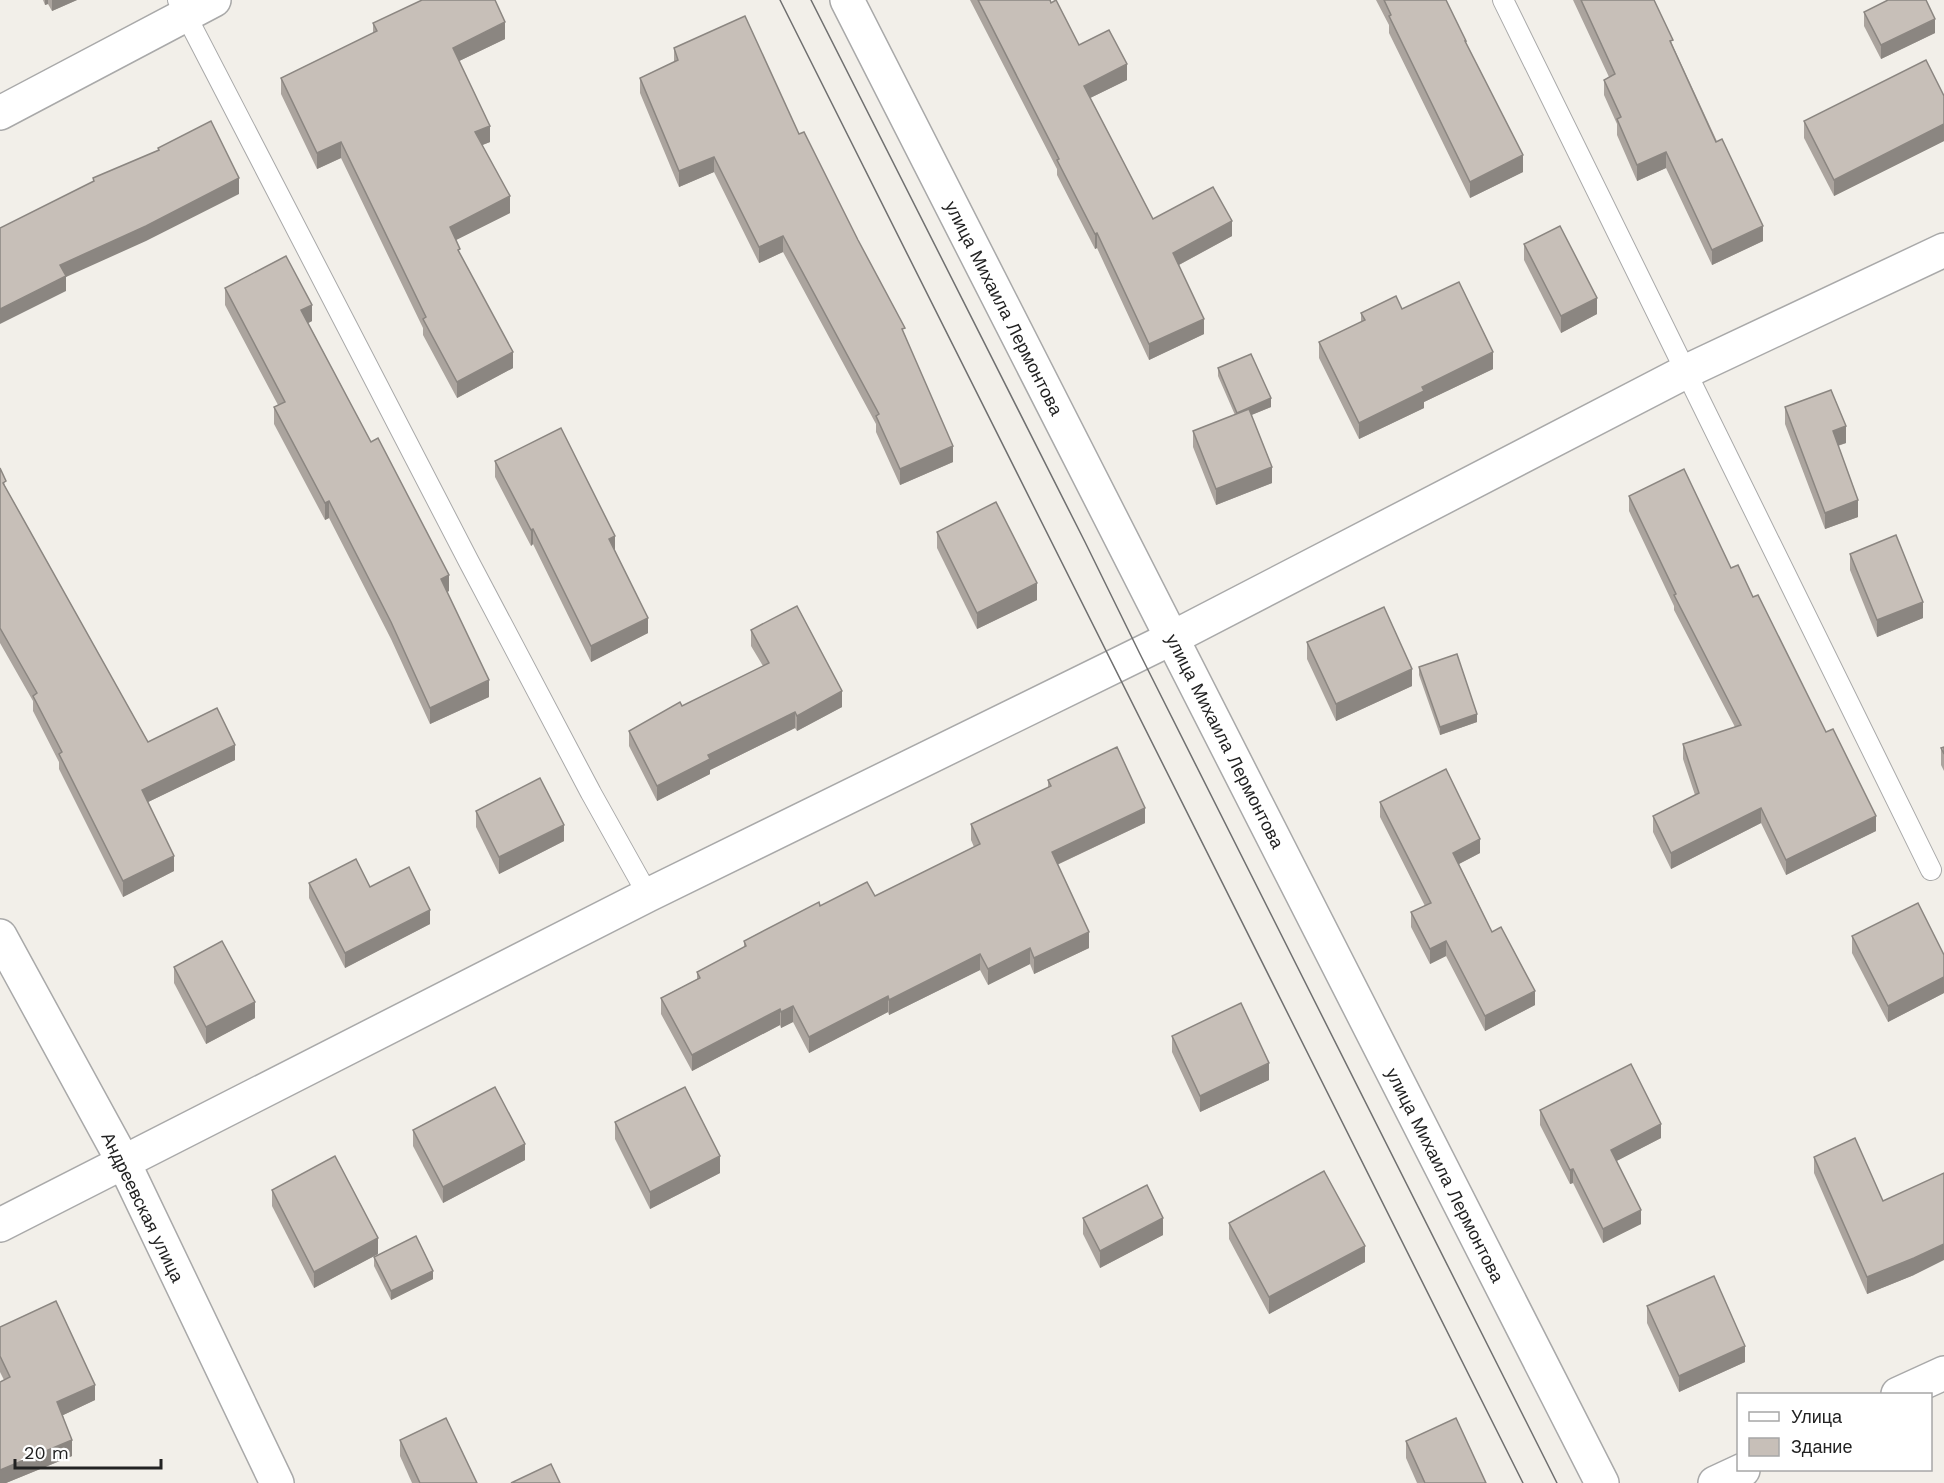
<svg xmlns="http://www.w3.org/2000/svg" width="1944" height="1483" font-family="'Work Sans',sans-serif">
<rect width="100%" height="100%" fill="#f2efe9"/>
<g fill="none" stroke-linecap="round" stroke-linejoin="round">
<defs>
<g id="service">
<path d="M178,0L468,560L591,793L648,895"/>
<path d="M1503,0L1931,870"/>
</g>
<g id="minor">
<path d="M847,0L1602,1483"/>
<path d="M0,113L214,0"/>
<path d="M0,936L123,1161L277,1483"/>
<path d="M0,1225L648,895L1172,638L1687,371L1944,250"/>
<path d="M1898,1394L1944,1373"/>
<path d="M1715,1483L1743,1470"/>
</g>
</defs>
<!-- service casing -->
<use href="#service" stroke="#a9a9a9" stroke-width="22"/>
<!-- minor casing -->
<use href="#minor" stroke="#a9a9a9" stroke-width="36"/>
<!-- service -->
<use href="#service" stroke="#fff" stroke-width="20"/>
<!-- minor -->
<use href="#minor" stroke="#fff" stroke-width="33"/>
<!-- tram -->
<g stroke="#707070" stroke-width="1.5">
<path d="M780,0L1523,1483"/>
<path d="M811,0L1085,542L1140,654L1557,1483"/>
</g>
</g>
<!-- wall -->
<g fill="#aba49e">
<path d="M43,0H77L52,11L48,4L45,5Z"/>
<path d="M970,0H1050L1079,45L1127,80L1090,98L1153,219L1232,236L1179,265L1204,334L1149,360L1097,248L1095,249L1057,175V169Z"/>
<path d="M1376,0H1446L1523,172L1470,198L1389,33V25Z"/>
<path d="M1573,0H1654L1673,46L1763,241L1712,265L1666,168L1637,181L1617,135V124L1604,95V80L1609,77Z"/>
<path d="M1864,12L1935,33L1881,59L1864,26Z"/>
<path d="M373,23L505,39L459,61L490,142L482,145L510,213L456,240L460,255L513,368L457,398L423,335V328L341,158L317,169L281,94V78L373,33Z"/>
<path d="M674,48L799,134L905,335L953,462L900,485L876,432V424L783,252L759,263L714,172L679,187L640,93V78L674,62Z"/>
<path d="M1944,96V141L1834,196L1804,138V121Z"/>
<path d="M1524,244L1597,314L1561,333L1524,260Z"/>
<path d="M225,288L312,321L308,323L449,591L447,592L489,697L430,724L391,639L329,518L325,520L274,424V407L278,405L225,305Z"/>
<path d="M1402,309L1493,369L1424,402V408L1359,439L1319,358V342L1361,322V313Z"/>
<path d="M1218,368L1271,407L1251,415L1272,483L1216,505L1193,447V431L1235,415L1218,376Z"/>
<path d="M1785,407L1846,443L1838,446L1858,517L1825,529L1785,424Z"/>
<path d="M495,461L615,551L648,633L591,662L533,544L531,546L495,477Z"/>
<path d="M0,468L6,489L148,742L235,760L148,802L174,871L123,897L59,769V762L33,711V701L0,643Z"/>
<path d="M1629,496L1731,568L1753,597L1876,831L1786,875L1761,823L1671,869L1653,832V816L1695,795L1683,759V744L1735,727L1674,610V606L1629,511Z"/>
<path d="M937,532L1037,600L977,629L937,548Z"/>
<path d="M1850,554L1923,618L1877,637L1850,570Z"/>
<path d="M751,630L842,707L797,731L795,728L710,770V774L657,801L629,746V731L682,706L763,666L751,646Z"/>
<path d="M1307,642L1412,686L1336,721L1307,659Z"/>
<path d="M1419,667L1477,722L1440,735L1419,675Z"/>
<path d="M1944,747V771L1941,765V748Z"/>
<path d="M1048,780L1145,823L1057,865L1089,948L1034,974L1030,964L988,985L980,970L889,1015L888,1012L809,1053L793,1022L781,1028L780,1025L692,1071L661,1014V998L697,979V972L744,948V941L820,906L875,896L974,847L971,840V824L1048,788Z"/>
<path d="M1380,802L1480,853L1459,864L1492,932L1535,1005L1485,1031L1446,956L1430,964L1411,927V912L1425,906L1380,817Z"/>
<path d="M476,811L564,841L499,874L476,827Z"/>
<path d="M309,883L370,887L430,924L345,968L309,898Z"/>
<path d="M1852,936L1944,955V993L1888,1022L1852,953Z"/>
<path d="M174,967L255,1018L206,1044L174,983Z"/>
<path d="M1172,1036L1269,1080L1200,1112L1172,1052Z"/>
<path d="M1540,1110L1661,1138L1616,1161L1641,1224L1603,1243L1573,1183L1570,1184L1540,1125Z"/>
<path d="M615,1122L720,1173L650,1209L615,1139Z"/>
<path d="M413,1130L525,1160L443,1203L413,1146Z"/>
<path d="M1814,1157L1883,1201L1914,1275L1867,1294L1814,1173Z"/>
<path d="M272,1190L378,1254L314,1288L272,1206Z"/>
<path d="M1083,1218L1163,1235L1100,1268L1083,1234Z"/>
<path d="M1229,1223L1365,1262L1269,1314L1229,1239Z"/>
<path d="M374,1257L433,1279L391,1300L374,1266Z"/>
<path d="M1647,1306L1745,1362L1679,1392L1647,1323Z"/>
<path d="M0,1327L95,1400L63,1415L72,1456L6,1483H0L4,1380L0,1372Z"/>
<path d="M400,1440L477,1483H412L400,1456Z"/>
<path d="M1406,1441L1486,1483H1417L1406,1458Z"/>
</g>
<!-- shaded-wall -->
<g fill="#8b8681">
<path d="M45,0H48V4L45,5Z"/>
<path d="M52,0H77L52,11Z"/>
<path d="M1935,19V33L1881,59V45Z"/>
<path d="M505,22V39L453,64V48Z"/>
<path d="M1127,64V80L1084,101V86Z"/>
<path d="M1944,124V141L1834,196V180Z"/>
<path d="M490,126V142L475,148V132Z"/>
<path d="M341,142V158L317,169V153Z"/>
<path d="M1666,152V168L1637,181V165Z"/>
<path d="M1523,155V172L1470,198V182Z"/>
<path d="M714,157V172L679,187V171Z"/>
<path d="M239,178V194L146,241L66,277V291L0,324V309L60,265Z"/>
<path d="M510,196V213L450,243V227Z"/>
<path d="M1232,221V236L1173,268V253Z"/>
<path d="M1763,226V241L1712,265V250Z"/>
<path d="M1097,233V248L1095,249V234Z"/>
<path d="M783,236V252L759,263V247Z"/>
<path d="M1597,298V314L1561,333V316Z"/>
<path d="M312,305V321L301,327V310Z"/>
<path d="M1204,319V334L1149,360V344Z"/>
<path d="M513,352V368L457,398V382Z"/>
<path d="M1493,352V369L1424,402V408L1359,439V423L1422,387Z"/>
<path d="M1271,398V407L1237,421V413Z"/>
<path d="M1846,426V443L1833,447V431Z"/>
<path d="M953,446V462L900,485V469Z"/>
<path d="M1272,467V483L1216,505V489Z"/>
<path d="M1858,500V517L1825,529V513Z"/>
<path d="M329,501V518L325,520V503Z"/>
<path d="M533,529V544L531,546V530Z"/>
<path d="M615,536V551L609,539Z"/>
<path d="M449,575V591L441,595V579Z"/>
<path d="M1037,583V600L977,629V613Z"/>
<path d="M1923,602V618L1877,637V620Z"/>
<path d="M648,618V633L591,662V646Z"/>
<path d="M1412,669V686L1336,721V704Z"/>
<path d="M489,680V697L430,724V708Z"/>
<path d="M842,691V707L797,731V716Z"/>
<path d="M795,712V728L710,770V774L657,801V786L708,755Z"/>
<path d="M1477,714V722L1440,735V727Z"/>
<path d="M235,745V760L142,805V790Z"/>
<path d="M1145,808V823L1052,867V852Z"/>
<path d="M1761,808V823L1671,869V853Z"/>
<path d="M1876,816V831L1786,875V860Z"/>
<path d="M564,825V841L499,874V857Z"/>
<path d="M1480,839V853L1453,867V853Z"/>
<path d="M174,856V871L123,897V881Z"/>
<path d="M430,910V924L345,968V953Z"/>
<path d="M1089,932V948L1034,974V958Z"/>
<path d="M1446,941V956L1430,964V949Z"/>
<path d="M1030,948V964L988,985V969Z"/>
<path d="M980,954V970L889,1015V1000Z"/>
<path d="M1944,977V993L1888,1022V1006Z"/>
<path d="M1535,991V1005L1485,1031V1016Z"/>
<path d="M888,996V1012L809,1053V1037Z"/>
<path d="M255,1002V1018L206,1044V1027Z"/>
<path d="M793,1006V1022L781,1028V1012Z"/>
<path d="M780,1009V1025L692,1071V1055Z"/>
<path d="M1269,1063V1080L1200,1112V1096Z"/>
<path d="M1661,1124V1138L1611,1164V1150Z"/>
<path d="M525,1144V1160L443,1203V1187Z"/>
<path d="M720,1156V1173L650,1209V1192Z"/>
<path d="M1573,1169V1183L1570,1184V1170Z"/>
<path d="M1641,1210V1224L1603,1243V1229Z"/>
<path d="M1163,1218V1235L1100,1268V1251Z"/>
<path d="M378,1238V1254L314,1288V1272Z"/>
<path d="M1944,1244V1260L1914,1275L1867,1294V1277Z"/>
<path d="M1365,1246V1262L1269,1314V1297Z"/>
<path d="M433,1271V1279L391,1300V1291Z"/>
<path d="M1745,1346V1362L1679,1392V1376Z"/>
<path d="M95,1385V1400L57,1418V1402Z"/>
<path d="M72,1440V1456L6,1483H0V1470Z"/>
</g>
<!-- building -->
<g fill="#c7bfb8" stroke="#8b8681" stroke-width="1.5">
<path d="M422,0H495L505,22L453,48L490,126L475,132L510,196L450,227L460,249L458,250L513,352L457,382L423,319L426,317L341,142L317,153L281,78L377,31L373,23Z"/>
<path d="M978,0H1050L1051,3L1056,0L1079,45L1109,30L1127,64L1084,86L1153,219L1213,187L1232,221L1173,253L1204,319L1149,344L1097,233L1095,234L1057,160L1059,159Z"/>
<path d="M1384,0H1446L1466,41H1465L1523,155L1470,182L1389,16L1391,15Z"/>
<path d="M1581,0H1654L1673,40L1670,41L1716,142L1722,139L1763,226L1712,250L1666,152L1637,165L1617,119L1621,117L1604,80L1615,74Z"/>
<path d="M1888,0H1926L1935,19L1881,45L1864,12Z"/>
<path d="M745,16L799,134L804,132L858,240L905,328L902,329L953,446L900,469L876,416L879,414L783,236L759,247L714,157L679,171L640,78L678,60L674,48Z"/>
<path d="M1926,60L1944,96V124L1834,180L1804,121Z"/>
<path d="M211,121L239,178L146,226L60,265L66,276L0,309V228L94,181L93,178L159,150L158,148Z"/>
<path d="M1560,226L1597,298L1561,316L1524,244Z"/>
<path d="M286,256L312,305L301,310L371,442L378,438L449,575L441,579L489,680L430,708L391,622L329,501L325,503L274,407L285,402L225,288Z"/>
<path d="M1459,282L1493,352L1422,387L1424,391L1359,423L1319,342L1365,320L1361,313L1396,296L1402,309Z"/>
<path d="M1251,354L1271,398L1237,413L1218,368Z"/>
<path d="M1831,390L1846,426L1833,431L1858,500L1825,513L1785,407Z"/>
<path d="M1249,409L1272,467L1216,489L1193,431Z"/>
<path d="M561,428L615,536L609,539L648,618L591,646L533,529L531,530L495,461Z"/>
<path d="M0,468L6,481L3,483L148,742L217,708L235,745L142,790L174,856L123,881L59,754L62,752L33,696L37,693L0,628Z"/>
<path d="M1684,469L1731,568L1738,565L1753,597L1758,595L1826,732L1833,729L1876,816L1786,860L1761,808L1671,853L1653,816L1699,793L1683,744L1741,725L1674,595L1676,594L1629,496Z"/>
<path d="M996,502L1037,583L977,613L937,532Z"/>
<path d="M1896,535L1923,602L1877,620L1850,554Z"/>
<path d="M797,606L842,691L797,716L795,712L708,755L710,759L657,786L629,731L680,702L682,706L769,663L751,630Z"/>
<path d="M1384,607L1412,669L1336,704L1307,642Z"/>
<path d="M1457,654L1477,714L1440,727L1419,667Z"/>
<path d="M1117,747L1145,808L1052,852L1089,932L1034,958L1030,948L988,969L980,954L889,1000L888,996L809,1037L793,1006L781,1012L780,1009L692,1055L661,998L700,978L697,972L746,946L744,941L819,902L820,906L867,882L875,896L980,844L971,824L1051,786L1048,780Z"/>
<path d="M1944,747V754L1941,748Z"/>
<path d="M1446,769L1480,839L1453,853L1492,932L1501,927L1535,991L1485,1016L1446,941L1430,949L1411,912L1431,903L1380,802Z"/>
<path d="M540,778L564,825L499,857L476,811Z"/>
<path d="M356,859L370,887L409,867L430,910L345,953L309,883Z"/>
<path d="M1918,903L1944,955V977L1888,1006L1852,936Z"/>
<path d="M222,941L255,1002L206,1027L174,967Z"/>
<path d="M1241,1003L1269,1063L1200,1096L1172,1036Z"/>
<path d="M1631,1064L1661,1124L1611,1150L1641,1210L1603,1229L1573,1169L1570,1170L1540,1110Z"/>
<path d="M495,1087L525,1144L443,1187L413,1130Z"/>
<path d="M685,1087L720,1156L650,1192L615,1122Z"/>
<path d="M1855,1138L1883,1201L1944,1173V1244L1914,1258L1867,1277L1814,1157Z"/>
<path d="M335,1156L378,1238L314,1272L272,1190Z"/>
<path d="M1324,1171L1365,1246L1269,1297L1229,1223Z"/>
<path d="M1147,1185L1163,1218L1100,1251L1083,1218Z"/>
<path d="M416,1236L433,1271L391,1291L374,1257Z"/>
<path d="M1714,1276L1745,1346L1679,1376L1647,1306Z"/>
<path d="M56,1301L95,1385L57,1402L72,1440L0,1470V1382L10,1377L0,1356V1327Z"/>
<path d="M446,1418L477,1483H420L400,1440Z"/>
<path d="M1456,1418L1486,1483H1425L1406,1441Z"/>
<path d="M551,1464L560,1483H511Z"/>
</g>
<g text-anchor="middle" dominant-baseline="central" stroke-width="4.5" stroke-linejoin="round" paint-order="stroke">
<!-- street labels -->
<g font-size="18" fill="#222" stroke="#fff">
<text transform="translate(1004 308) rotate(63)">улица Михаила Лермонтова</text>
<text transform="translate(1225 741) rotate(63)">улица Михаила Лермонтова</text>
<text transform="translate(1445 1175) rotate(63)">улица Михаила Лермонтова</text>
<text transform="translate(143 1207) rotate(64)">Андреевская улица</text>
</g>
</g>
<!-- legend -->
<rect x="1737" y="1393" width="195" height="78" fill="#ffffff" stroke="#a7a7a7" stroke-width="1.5"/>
<rect x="1749" y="1412" width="30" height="9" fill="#ffffff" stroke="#a7a7a7" stroke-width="1.5"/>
<text x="1791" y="1423" font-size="18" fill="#222222">Улица</text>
<rect x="1749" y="1438" width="30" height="18" fill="#c7bfb8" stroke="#a7a7a7" stroke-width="1.5"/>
<text x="1791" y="1453" font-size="18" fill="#222222">Здание</text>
<!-- scale -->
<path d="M15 1459v9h146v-9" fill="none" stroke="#222222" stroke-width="3"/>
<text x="24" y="1459" font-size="18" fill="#222222" stroke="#ffffff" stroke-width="4.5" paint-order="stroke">20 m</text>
</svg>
